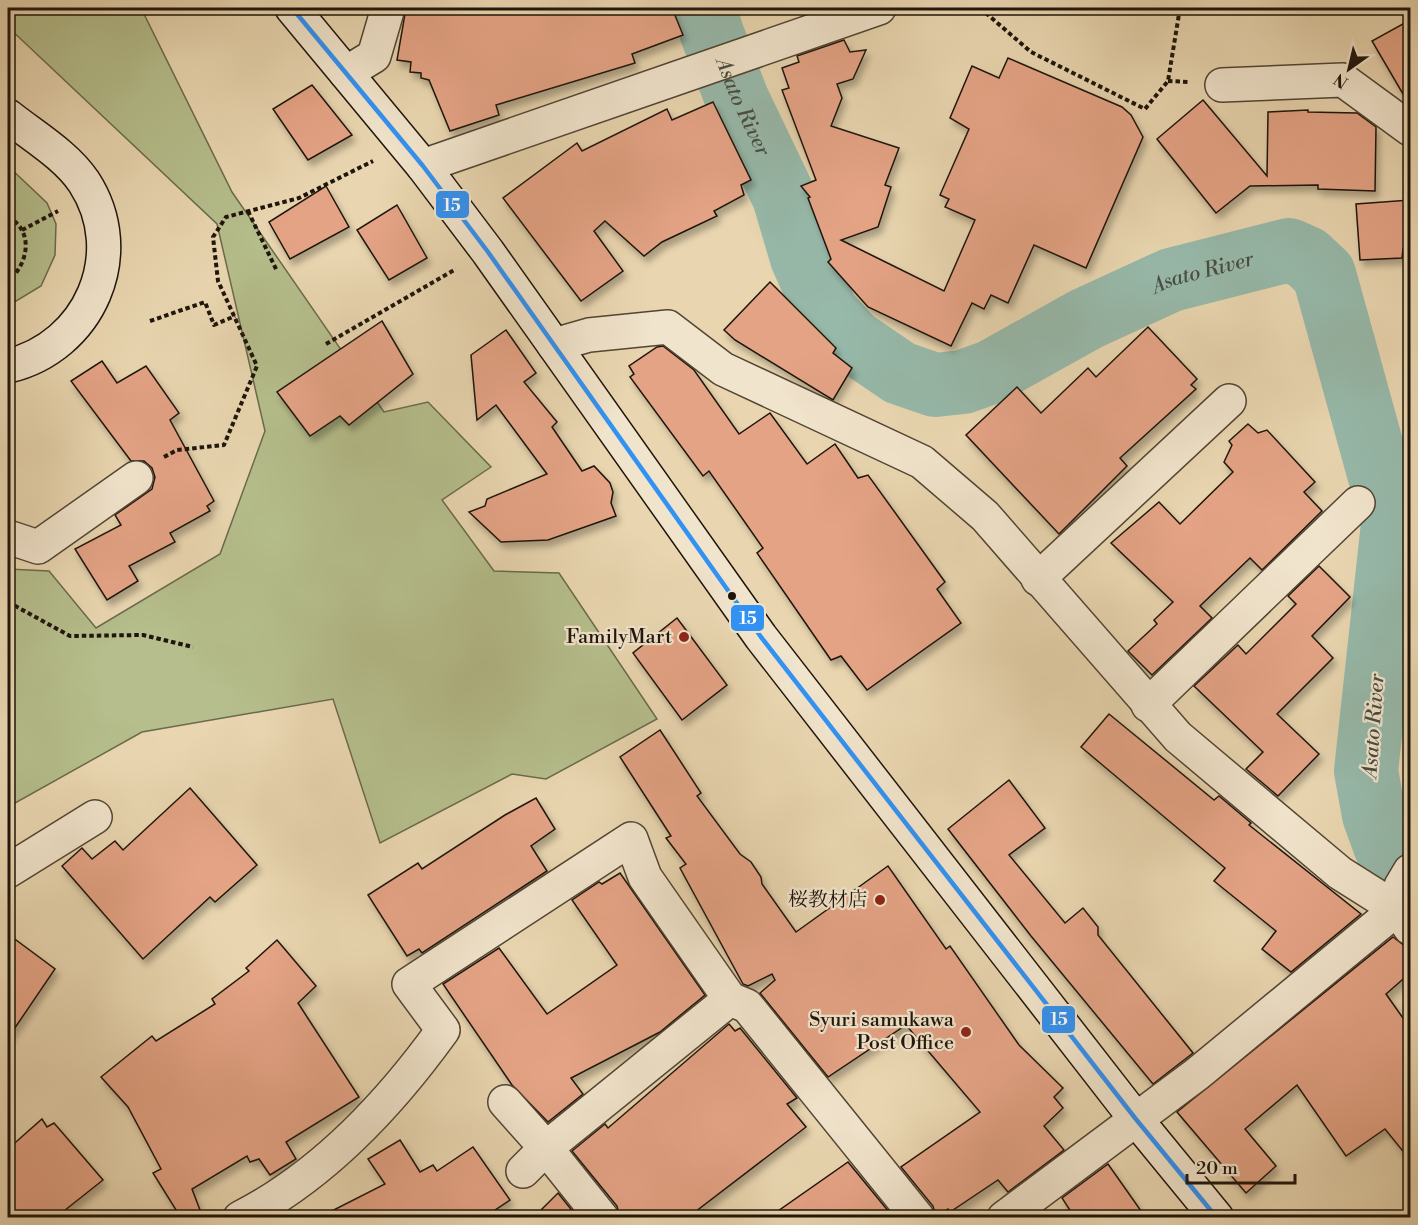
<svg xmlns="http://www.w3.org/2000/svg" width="1418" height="1225" font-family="'Libre Bodoni','Noto Serif JP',serif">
<defs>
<filter id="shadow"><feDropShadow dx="3.5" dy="6" stdDeviation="3" flood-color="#0004"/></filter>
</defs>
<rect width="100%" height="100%" fill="#e9d6b0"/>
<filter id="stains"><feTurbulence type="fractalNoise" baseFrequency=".00333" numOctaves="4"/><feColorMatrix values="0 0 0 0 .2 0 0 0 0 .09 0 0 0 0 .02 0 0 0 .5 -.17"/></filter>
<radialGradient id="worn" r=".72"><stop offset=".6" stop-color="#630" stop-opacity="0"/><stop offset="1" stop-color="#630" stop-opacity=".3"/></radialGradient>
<!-- green -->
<g fill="#b5be8c" stroke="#6a6a4c" stroke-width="1.5">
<path d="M16,8H141L232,192L384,412L428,402L491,467L442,500L494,571L559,573L657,719L546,779L512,774L380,843L333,699L142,732L8,807V569L49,571L96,628L220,554L265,431L217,224L8,27V14Z"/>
<path d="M8,166L47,203L56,224L55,255L41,286L8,306Z"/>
</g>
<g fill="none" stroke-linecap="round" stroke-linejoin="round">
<!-- river -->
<path stroke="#97b9aa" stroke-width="64" id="s1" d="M705,8L711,31L737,99L784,197L802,258L827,313L853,341L900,373L935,385L963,382L991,372L1086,319L1171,280L1289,250L1307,258L1324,274L1393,524L1366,771L1374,815L1386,848L1410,875"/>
</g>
<!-- building -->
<g fill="#e4a385" stroke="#1e150b" stroke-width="1.5" filter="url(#shadow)">
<path d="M406,8H672L683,35L632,54L635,63L496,105L499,115L450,131L429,80L421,78V73L410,72L411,62L397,60Z"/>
<path d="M1410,20V106L1372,41Z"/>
<path d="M844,40L850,52L866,50L853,79L837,84L842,98L831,126L899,148L885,185L891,187L878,227L841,240L944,291L975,220L945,207L949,199L940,195L969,129L950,118L972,66L999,78L1008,58L1122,107L1131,115L1143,137L1086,268L1034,245L1008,303L991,295L984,309L972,303L951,346L868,307L828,262L831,259L808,198L810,197L801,186L816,180L782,90L789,88L782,68L799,62L797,56Z"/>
<path d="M312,85L352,135L308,160L273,109Z"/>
<path d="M1203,100L1267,176L1268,112L1308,110V112L1357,113L1376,127L1375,191L1318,189V185L1250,186L1216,213L1157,139Z"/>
<path d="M713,102L751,180L741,185L744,195L714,211L717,216L662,242L644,256L605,221L594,231L623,271L581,301L503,198L577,143L582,151L667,109L672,120Z"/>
<path d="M326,186L349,227L290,259L269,222Z"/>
<path d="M1410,200V248L1403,249L1402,258L1360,260L1356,204Z"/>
<path d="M397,205L427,258L389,280L357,230Z"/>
<path d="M770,282L836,348L833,353L852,368L833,400L735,340L724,330Z"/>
<path d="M382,321L413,374L349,425L340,416L310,436L277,392Z"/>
<path d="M1148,327L1197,379L1191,385L1196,389L1120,458L1127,466L1059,534L966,435L1017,387L1041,413L1088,368L1096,377Z"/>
<path d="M506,330L536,373L524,382L557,422L552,427L582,471L594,466L610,483L613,492L611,503L616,516L548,540L501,542L469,512L485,506L487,499L547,474L496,405L477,420L471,355Z"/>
<path d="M663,346L694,370L739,434L770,413L807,464L835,444L858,478L868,475L945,582L937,589L961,623L867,690L841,656L831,660L757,553L763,548L709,471L703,476L630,377L634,374L629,366L657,347Z"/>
<path d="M102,361L117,383L146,366L179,413L170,420L214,501L207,506L210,511L170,533L175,542L129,566L138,581L107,600L75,549L121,525L115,515L152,489L155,477L152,468L144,461H131L71,381Z"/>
<path d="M1248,424L1258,433L1267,430L1315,482L1304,492L1322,511L1262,570L1250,558L1200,606L1212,618L1152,675L1128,651L1157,624L1154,620L1173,602L1111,543L1159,502L1180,524L1233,472L1224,462L1232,445L1229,441Z"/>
<path d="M1319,566L1350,597L1312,636L1333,658L1277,714L1319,754L1278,796L1246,769L1263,752L1194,686L1238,645L1246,654L1296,604L1288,596Z"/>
<path d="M677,618L727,685L682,720L633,653Z"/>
<path d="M1109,714L1214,800L1219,796L1251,823L1249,825L1361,914L1291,972L1262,949L1276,931L1214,881L1225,868L1081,747Z"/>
<path d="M660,730L701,793L697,796L740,854L751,862L761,877L762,884L796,932L888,866L946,949L950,946L1019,1045L1063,1088L1054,1097L1063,1108L1044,1126L1064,1150L1008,1192L998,1180L950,1212L948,1209L936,1217L933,1206L901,1167L980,1112L906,1025L828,1077L760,993L775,980L772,974L748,986L743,984L680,868L686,864L666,838L671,836L620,757Z"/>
<path d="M1009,780L1045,828L1009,855L1065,923L1083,908L1098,927V935L1193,1053L1153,1084L1031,936L948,829Z"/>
<path d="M190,788L257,865L215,902L210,897L143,959L62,866L82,848L92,859L115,841L123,850Z"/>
<path d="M536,798L555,829L531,846L547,871L422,953L419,949L407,956L368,895L418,863L422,869L505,815Z"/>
<path d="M620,873L705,995L660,1032L571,1078L583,1094L548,1122L512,1085L443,984L499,948L547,1014L617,965L572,900L599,882L602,884Z"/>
<path d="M8,934L55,969L8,1038Z"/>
<path d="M1393,937L1410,950V973L1386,994L1410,1028V1160L1385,1129L1346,1156L1297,1085L1245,1129L1276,1166L1246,1193L1177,1112Z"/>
<path d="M277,940L316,986L298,1003L359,1097L286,1142L296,1159L270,1175L259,1159L250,1162L247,1156L192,1189L203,1218H181L153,1173L161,1169L128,1107L101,1077L152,1036L156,1041L215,1004L212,999L249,971L246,968Z"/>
<path d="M729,1024L735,1031L740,1028L797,1098L787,1104L806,1127L687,1218H620L617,1206L572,1151L605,1124L608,1128Z"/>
<path d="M42,1119L47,1127L54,1123L103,1180L55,1218H8V1149Z"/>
<path d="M400,1140L420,1172L433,1165L437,1171L473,1147L510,1200L483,1218H318L385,1184L368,1159Z"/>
<path d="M848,1162L894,1218H768Z"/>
<path d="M1108,1164L1146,1218H1075L1062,1198Z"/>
<path d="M558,1193L578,1218H533Z"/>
</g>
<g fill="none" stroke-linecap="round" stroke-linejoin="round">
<defs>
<g id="street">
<path d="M346,73L374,56L388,8"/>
<path d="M1222,85L1343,80L1410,129"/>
<path d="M423,166L879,8"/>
<path d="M554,345L589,335L668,327L723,369L922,462L985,516L1178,737L1340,873L1397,909L1410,928"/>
<path d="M8,537L38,547L136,478"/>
<path d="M1038,579L1229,401"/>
<path d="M1148,705L1358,503"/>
<path d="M8,871L95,817"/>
<path d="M505,1102L546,1148L523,1171"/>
<path d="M240,1218C323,1176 389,1105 443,1030L409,984L631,839L645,877L730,999L747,1006L918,1218"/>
<path d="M602,1218L546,1148L730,999"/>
<path d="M1004,1218L1197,1074L1397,909L1401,886L1410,871"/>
</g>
<g id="secondary">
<path d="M292,8L423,166L488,252L761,637L1135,1118L1217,1218"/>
<path d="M8,116C33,136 66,155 84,182C131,254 89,347 8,366"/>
</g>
</defs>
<!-- street casing -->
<use href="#street" stroke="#514534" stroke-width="36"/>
<!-- secondary casing -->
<use href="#secondary" stroke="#1e150b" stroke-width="36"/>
<!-- path -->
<g stroke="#1e150b" stroke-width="4" stroke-dasharray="4.5 3" stroke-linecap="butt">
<path d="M980,8L1031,52L1145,109L1168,81L1180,8"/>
<path d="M1168,81L1189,82"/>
<path d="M248,211L277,271"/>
<path d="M8,217C35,231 28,265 8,281"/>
<path d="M22,230L58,211"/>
<path d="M150,321L205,302L214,325L235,316"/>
<path d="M326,344L456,269"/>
<path d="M164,457L177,450L224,445L257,366L218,281L213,237L226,217L299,198L373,161"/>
<path d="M8,602L70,636L143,635L193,647"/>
</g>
<!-- street -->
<use href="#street" stroke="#f1e4cc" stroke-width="33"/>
<!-- secondary -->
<use href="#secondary" stroke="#f1e4cc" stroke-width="33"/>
<defs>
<path id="bus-1" d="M292,8L423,166L488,252L761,637L1135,1118L1217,1218"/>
</defs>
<!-- bus-1 casing -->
<use href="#bus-1" stroke="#f1e4cc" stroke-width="9"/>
<!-- bus-1 -->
<use href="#bus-1" stroke="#3292f3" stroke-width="4.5"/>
</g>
<!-- markers -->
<circle fill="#1e150b" stroke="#f1e4cc" stroke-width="2" cx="732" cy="596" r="5"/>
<g fill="#8f2418" stroke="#f1e4cc" stroke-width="2">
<circle cx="684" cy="637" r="6"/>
<circle cx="880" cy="900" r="6"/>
<circle cx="966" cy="1032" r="6"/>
</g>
<g text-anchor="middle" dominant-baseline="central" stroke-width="4.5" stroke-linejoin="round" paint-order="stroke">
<!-- poi labels -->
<g font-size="20" fill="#1e150b" stroke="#f1e4cc" text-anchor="end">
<text x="672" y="637">FamilyMart</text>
<text x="868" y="900">桜教材店</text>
<text x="954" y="1020">Syuri samukawa<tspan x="954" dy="23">Post Office</tspan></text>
</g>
<!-- water labels -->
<g font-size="21" font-style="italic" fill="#484e43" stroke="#f1e4cc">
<text stroke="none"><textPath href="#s1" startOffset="106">Asato River</textPath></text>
<text stroke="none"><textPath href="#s1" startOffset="754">Asato River</textPath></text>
<text transform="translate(1374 726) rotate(-86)">Asato River</text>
</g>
</g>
<g stroke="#f1e4cc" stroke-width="2">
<rect x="435" y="190" width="35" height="29" rx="6" fill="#3292f3"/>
<rect x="730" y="604" width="35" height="28" rx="6" fill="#3292f3"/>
<rect x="1041" y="1005" width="35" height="29" rx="6" fill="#3292f3"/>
</g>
<g font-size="16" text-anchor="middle" font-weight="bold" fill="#fff">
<text x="452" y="211">15</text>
<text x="748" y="624">15</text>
<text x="1059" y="1025">15</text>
</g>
<!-- margin -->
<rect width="1418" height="1225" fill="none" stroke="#e9d6b0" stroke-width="30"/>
<rect x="9" y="9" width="1400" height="1207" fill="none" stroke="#1e150b" stroke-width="3"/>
<rect x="15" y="15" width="1388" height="1195" fill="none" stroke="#1e150b" stroke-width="1.5"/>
<!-- north arrow -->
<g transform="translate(1349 69) rotate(214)" stroke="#f1e4cc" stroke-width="4.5" paint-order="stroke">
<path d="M0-4.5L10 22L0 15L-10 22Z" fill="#1e150b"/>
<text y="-9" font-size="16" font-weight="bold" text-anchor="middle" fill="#1e150b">N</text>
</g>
<!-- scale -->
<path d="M1187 1174v9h108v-9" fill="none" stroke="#1e150b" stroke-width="3"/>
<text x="1196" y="1174" font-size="18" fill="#1e150b" stroke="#f1e4cc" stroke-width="4.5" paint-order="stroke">20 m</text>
<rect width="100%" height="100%" filter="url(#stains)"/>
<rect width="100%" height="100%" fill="url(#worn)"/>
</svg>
